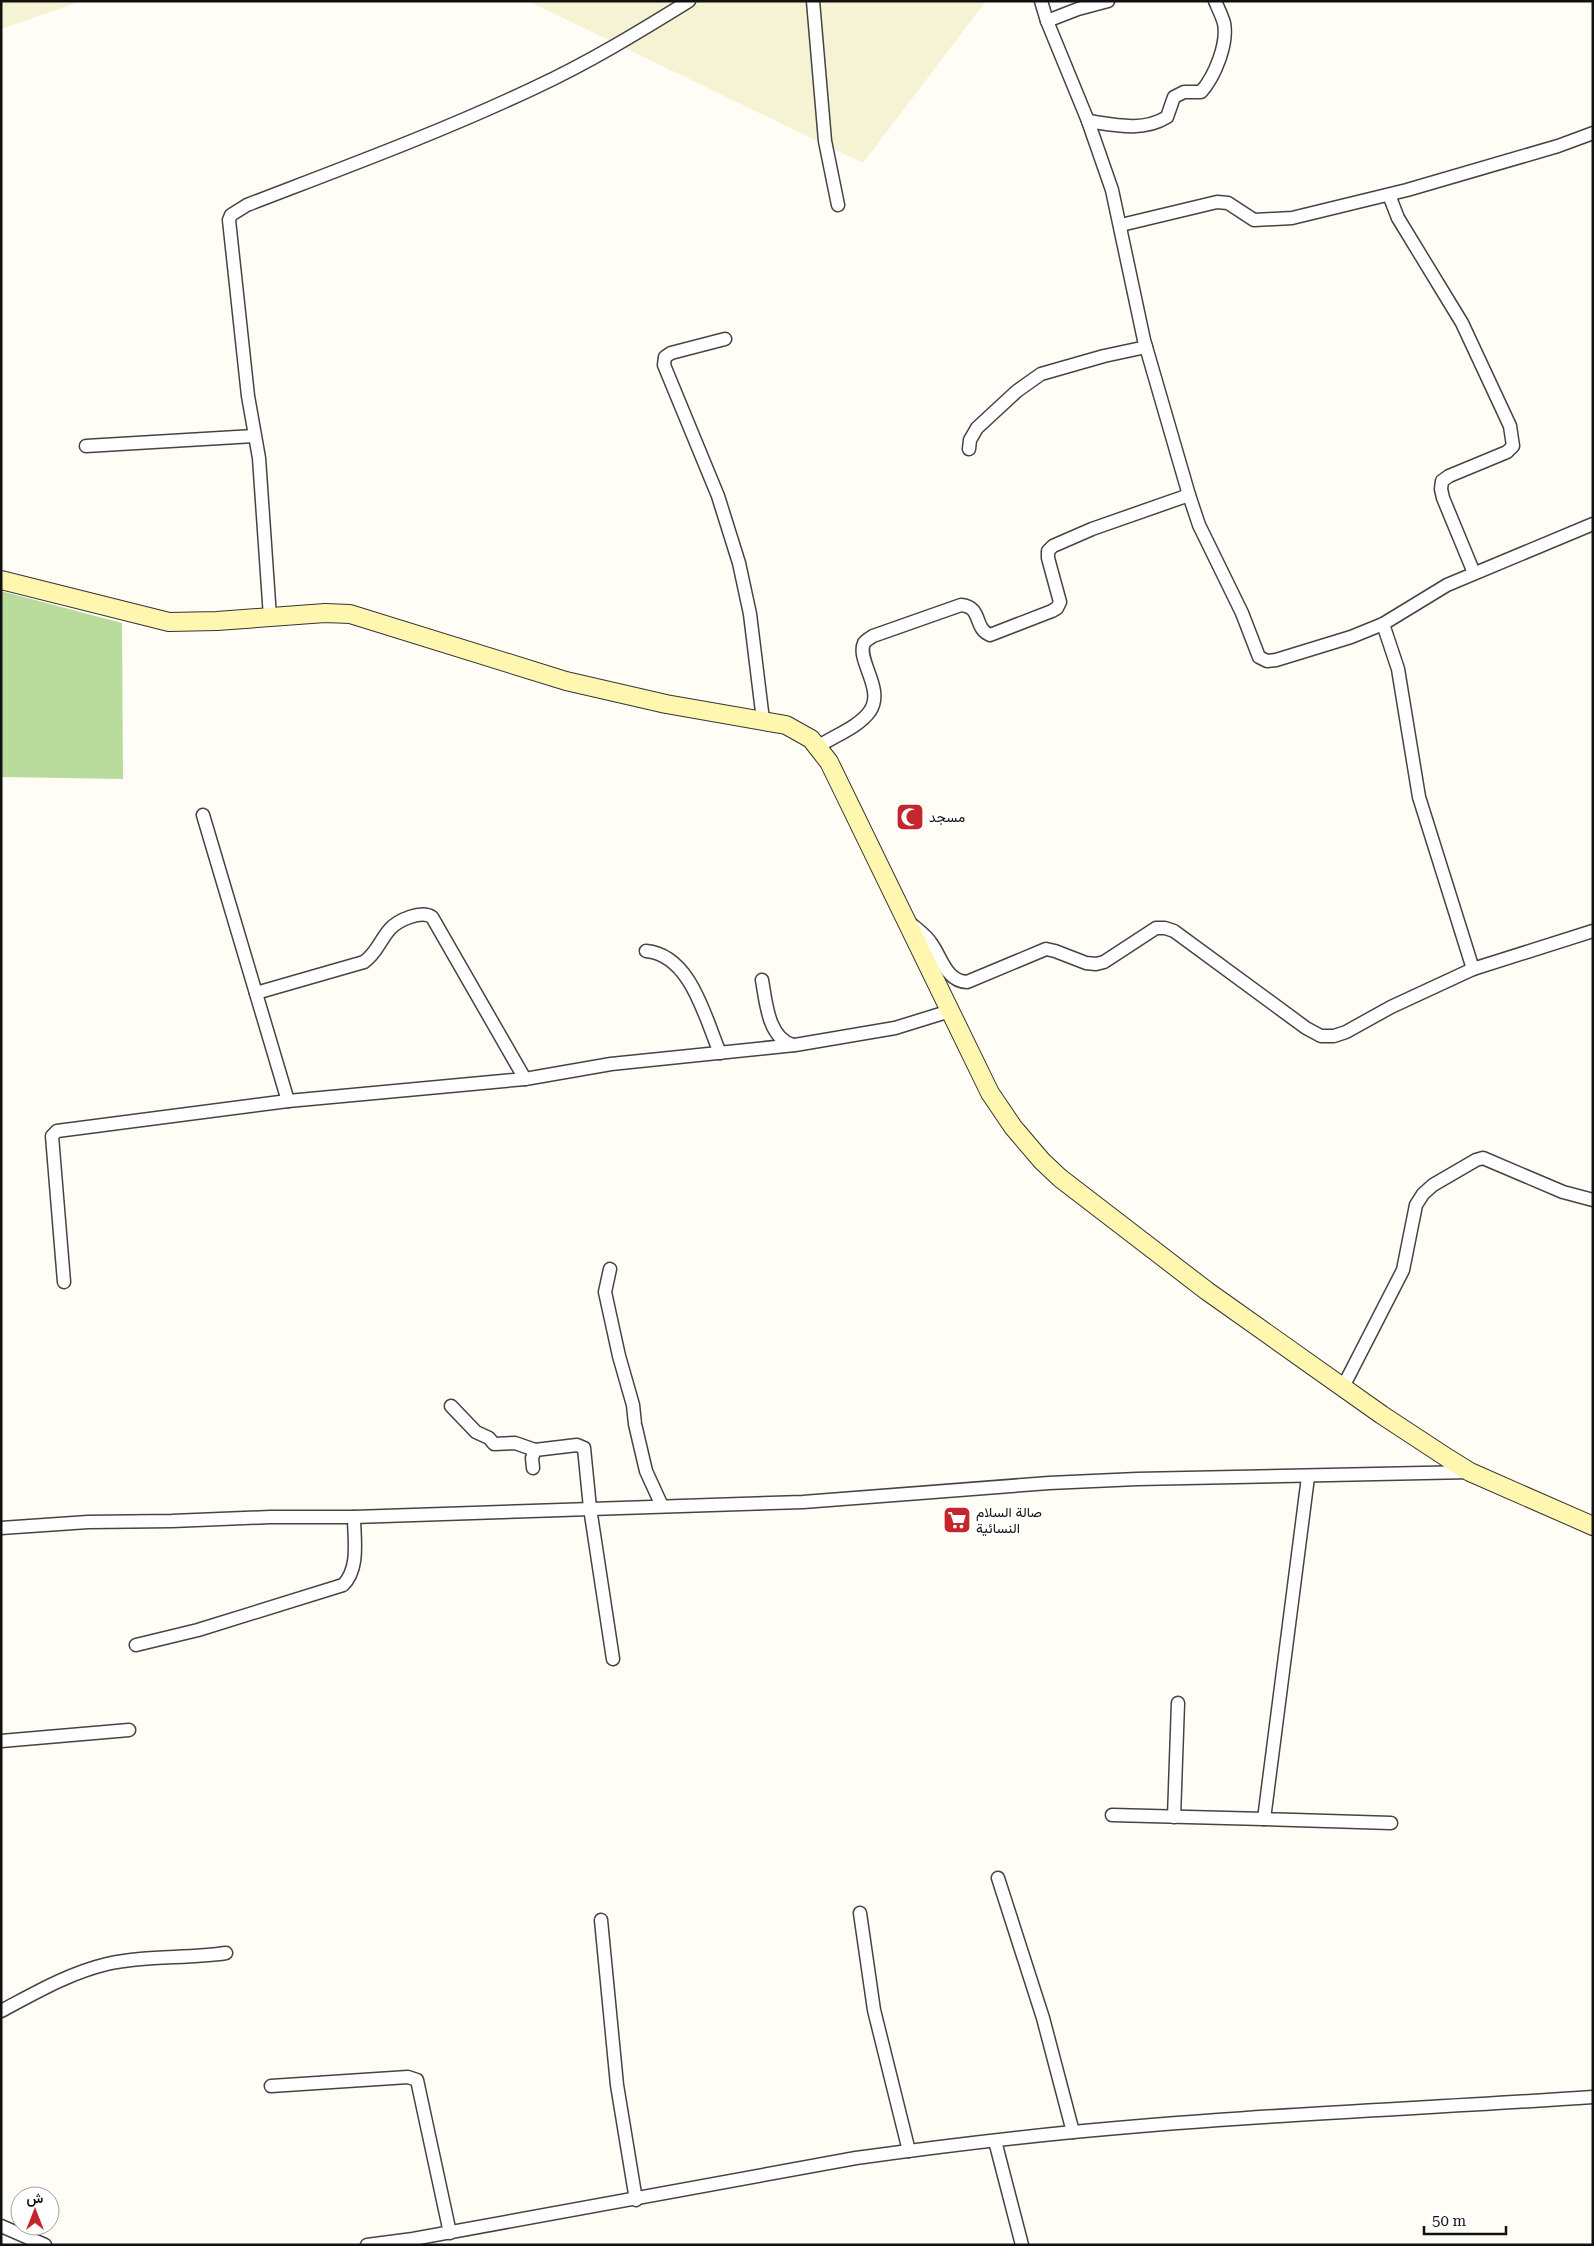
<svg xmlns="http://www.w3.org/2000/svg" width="1594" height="2246" font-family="'Roboto Serif',Vazirmatn,serif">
<rect width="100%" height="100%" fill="#fffdf5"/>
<!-- farmland -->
<g fill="#f6f3d4">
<path d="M1,1H82L1,29Z"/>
<path d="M528,1H986L863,163Z"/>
</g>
<!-- forest -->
<path fill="#b9dc9c" d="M1,591L122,623L123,779L1,777Z"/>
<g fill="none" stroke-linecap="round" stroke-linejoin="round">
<defs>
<g id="street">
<path d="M813,1L825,141L838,205"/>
<path d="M1041,1L1047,21L1088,121L1112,190L1144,340L1189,495L1199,525L1242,613L1259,657L1267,661L1276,660L1351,637L1383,624L1447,585L1593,524"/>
<path d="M1047,21L1078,9L1108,1"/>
<path d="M1088,121C1115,125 1143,132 1167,117L1174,97L1184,92H1201C1215,76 1228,44 1224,23C1222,16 1218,8 1215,1"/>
<path d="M1389,195L1398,218L1462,323L1510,426L1513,446L1507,452L1449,476L1442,481L1441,489L1443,498L1474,573"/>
<path d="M1121,225L1217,202L1228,203L1254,220L1292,218L1407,190L1558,146L1593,133"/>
<path d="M725,339L671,353L665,357L664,365L718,496L739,563L750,614L763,720"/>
<path d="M86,446L254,436"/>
<path d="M969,449L970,440L977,428L1017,391L1041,374L1104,356L1146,347"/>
<path d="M270,617L259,458L248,396L229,220L231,215L247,205C343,168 441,132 534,88C588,63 639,32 689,1"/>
<path d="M1383,624L1398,669L1419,797L1473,969"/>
<path d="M819,746C834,736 859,727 870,711C885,689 856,660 864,643C866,640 870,638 873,636L961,605C983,607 973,628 990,635L1052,611L1057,608L1060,602L1048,558V551L1053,546L1092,529L1189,495"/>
<path d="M203,815L288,1101"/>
<path d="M910,923C917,929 926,935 931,943C942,958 946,981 967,982L1046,949L1055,951L1086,963L1096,964L1104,962L1156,928H1165L1174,931L1306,1028L1321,1036H1334L1346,1032L1391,1007L1473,969L1593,931"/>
<path d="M646,951C691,955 705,1018 720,1053"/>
<path d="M762,980C766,1002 768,1038 793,1045"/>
<path d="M256,993L364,962C377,953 380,940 390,929C398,920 421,910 432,917L525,1079"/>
<path d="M610,1269L605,1292L619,1356L633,1405L635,1424L646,1471L662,1506"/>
<path d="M64,1282L52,1136L57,1131L288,1101L525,1079L611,1064L795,1045L895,1028L950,1011"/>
<path d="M1343,1387L1403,1270L1416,1205L1423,1194L1433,1185L1476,1160L1483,1158L1563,1192L1593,1200"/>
<path d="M451,1406L476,1432L489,1438L494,1444L515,1443L535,1450"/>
<path d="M533,1468L532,1458L535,1450L577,1445L584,1448L590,1508L613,1659"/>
<path d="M1308,1477L1264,1819L1391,1823"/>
<path d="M1,1528L88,1522L172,1521L270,1517H354L803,1502L1049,1483L1137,1479L1470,1472"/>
<path d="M136,1645L198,1630L343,1585C360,1568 354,1539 354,1517"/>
<path d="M1,1741L129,1730"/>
<path d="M1112,1815L1264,1819"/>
<path d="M1174,1817L1178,1703"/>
<path d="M998,1878L1043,2018L1073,2132"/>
<path d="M860,1913L874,2010L909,2151"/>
<path d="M601,1920L617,2085L636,2200"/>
<path d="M1,2011C35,1993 69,1973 107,1964C146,1955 187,1959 226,1953"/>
<path d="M271,2086L408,2077L417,2080L450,2233"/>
<path d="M995,2141L1022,2245"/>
<path d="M1,2226L45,2245"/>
<path d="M367,2245L413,2239L856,2158C928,2148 1001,2139 1073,2132C1246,2115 1420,2109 1593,2097"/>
</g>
<path id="secondary" d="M1,580L169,622L217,621L325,613L350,614L566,681L666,704L786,725L811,739L829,762L990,1093L1013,1127L1042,1161L1060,1178L1207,1291L1382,1415L1449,1459L1470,1472L1593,1526"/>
</defs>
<!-- street casing -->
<use href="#street" stroke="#444" stroke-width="15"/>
<!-- secondary casing -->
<use href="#secondary" stroke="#333" stroke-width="20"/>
<!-- street -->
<use href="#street" stroke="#fff" stroke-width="12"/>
<!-- secondary -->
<use href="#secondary" stroke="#fff6b0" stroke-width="18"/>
</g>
<!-- icons -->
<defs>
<symbol id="mosque-square" viewBox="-11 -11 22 22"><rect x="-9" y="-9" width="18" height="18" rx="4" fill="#c4262e" stroke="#fff"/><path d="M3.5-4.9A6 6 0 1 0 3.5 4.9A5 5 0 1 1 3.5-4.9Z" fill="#fff"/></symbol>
<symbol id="supermarket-square" viewBox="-11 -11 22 22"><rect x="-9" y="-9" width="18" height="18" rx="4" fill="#c4262e" stroke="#fff"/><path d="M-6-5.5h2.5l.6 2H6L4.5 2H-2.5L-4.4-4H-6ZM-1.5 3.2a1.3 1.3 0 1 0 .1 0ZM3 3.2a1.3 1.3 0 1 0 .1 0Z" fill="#fff"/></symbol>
</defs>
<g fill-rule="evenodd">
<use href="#mosque-square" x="894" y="801" width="32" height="32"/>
<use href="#supermarket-square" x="941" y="1504" width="32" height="32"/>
</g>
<g text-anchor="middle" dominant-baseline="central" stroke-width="5" stroke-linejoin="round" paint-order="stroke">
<!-- poi labels -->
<g font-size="14" fill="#111" stroke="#fff" text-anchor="start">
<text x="929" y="817">مسجد</text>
<text x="976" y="1512">صالة السلام<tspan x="976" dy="16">النسائية</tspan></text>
</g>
</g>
<!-- border -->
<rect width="1594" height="2246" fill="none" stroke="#111111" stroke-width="5"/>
<!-- north arrow -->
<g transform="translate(35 2211)"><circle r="24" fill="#ffffff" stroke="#a0a0a0"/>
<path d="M0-4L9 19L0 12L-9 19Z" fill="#c4262e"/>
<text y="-8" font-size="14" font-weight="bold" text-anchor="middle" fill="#111111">ش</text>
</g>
<!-- scale -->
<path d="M1424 2226v8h82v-8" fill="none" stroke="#111111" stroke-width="2.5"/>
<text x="1432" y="2226" font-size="15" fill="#111111" stroke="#ffffff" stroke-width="4" paint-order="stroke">50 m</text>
</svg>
